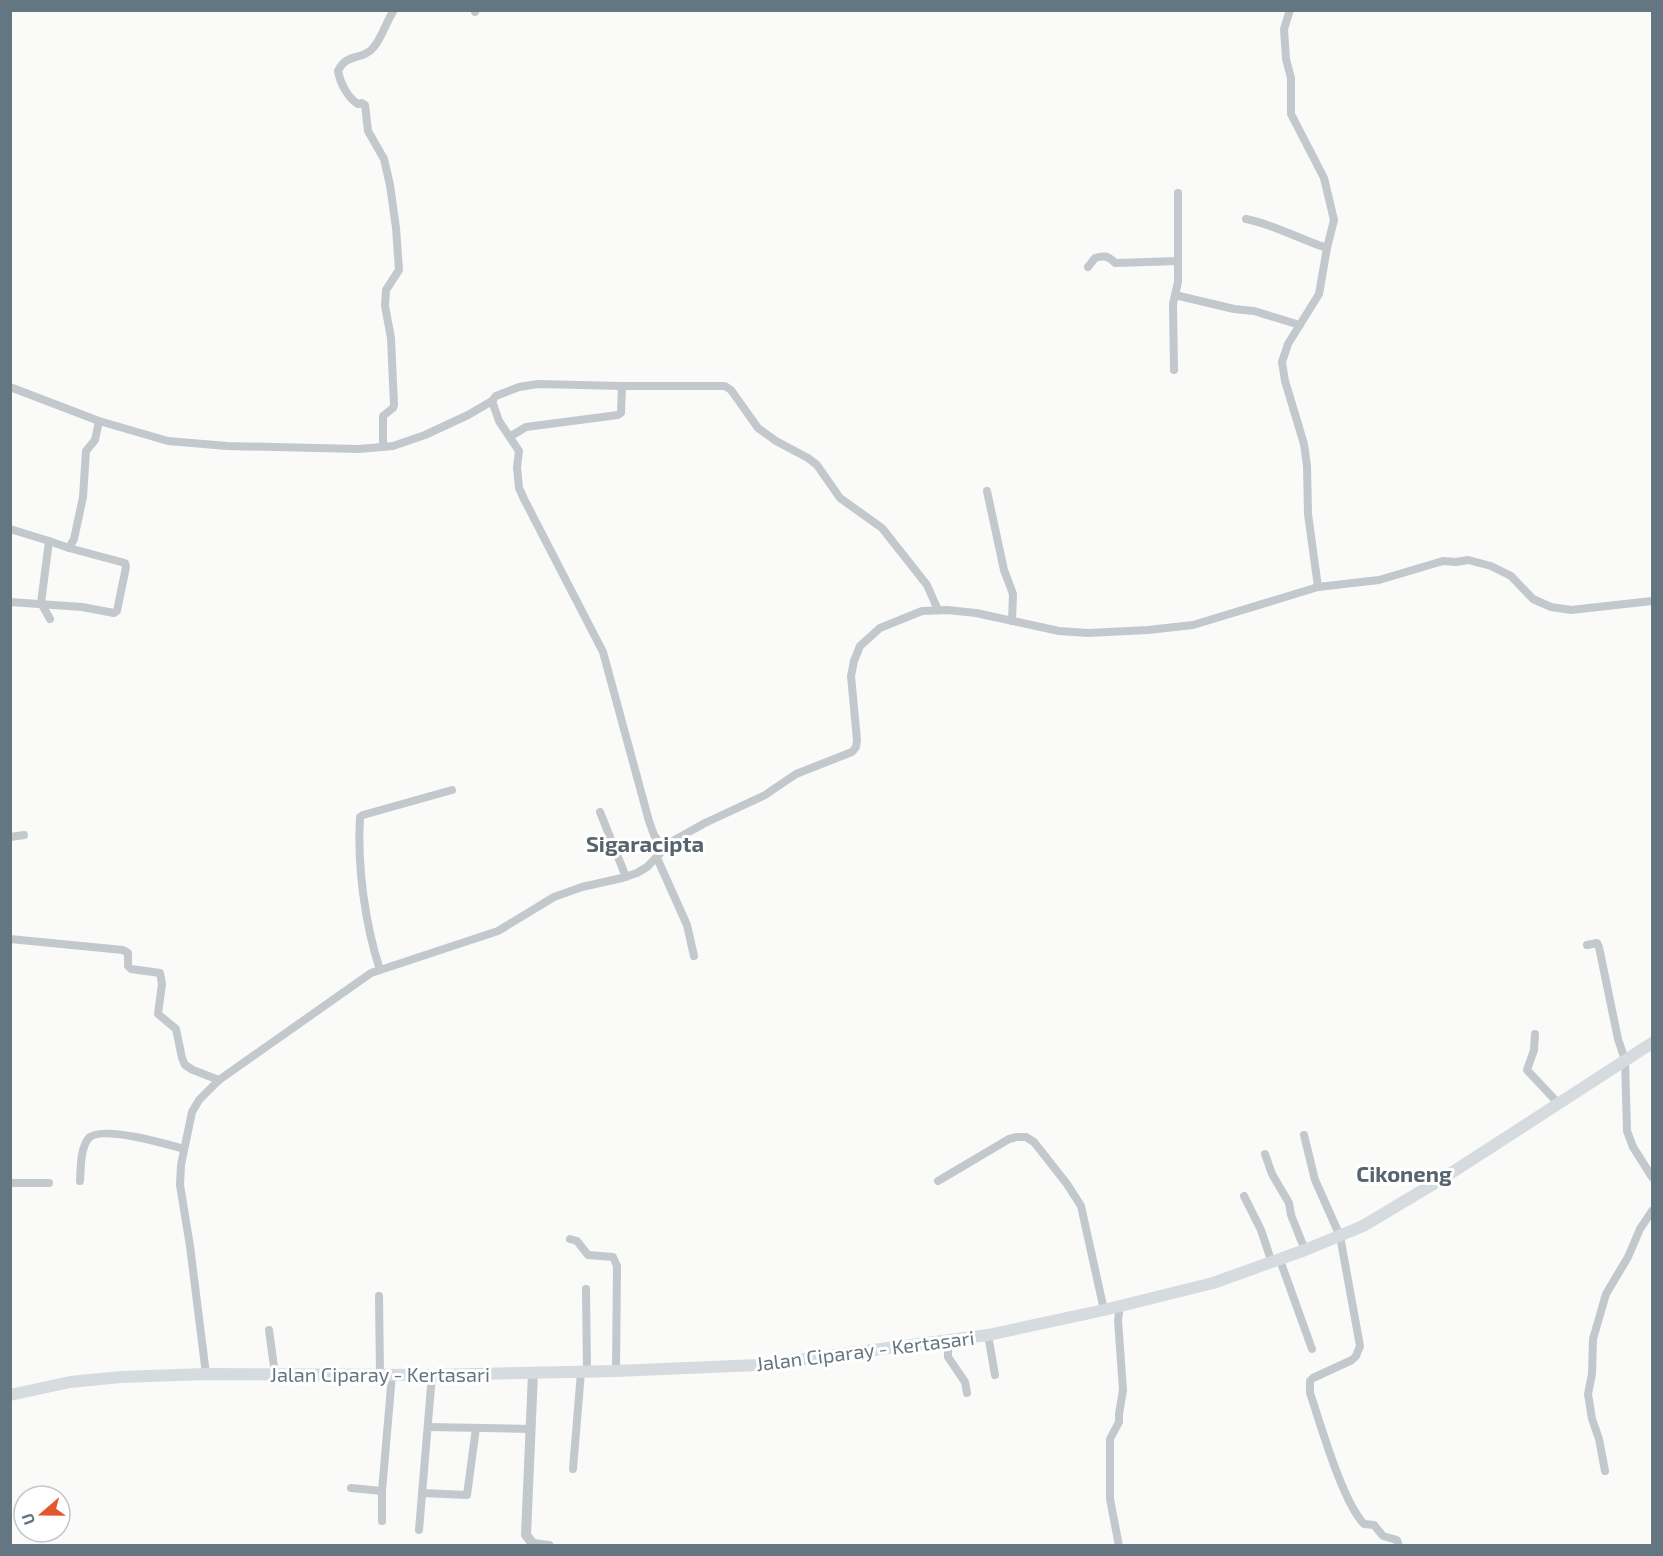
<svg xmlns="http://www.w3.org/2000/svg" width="1663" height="1556" font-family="'Exo 2',sans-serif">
<rect width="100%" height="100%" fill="#fafaf8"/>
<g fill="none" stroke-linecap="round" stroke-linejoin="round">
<!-- minor -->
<g stroke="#c3c8cc" stroke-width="8">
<path d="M474,10L475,12"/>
<path d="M1290,10L1284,29L1286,59L1291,78V114L1324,178L1334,220L1327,248L1319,294L1288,344L1282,362L1285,381L1304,444L1307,466L1308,514L1318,587"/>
<path d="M1246,219C1273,224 1299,239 1327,248"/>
<path d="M1088,267L1095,258C1104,255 1109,256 1115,263L1178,261"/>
<path d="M1175,295L1234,309L1254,311L1300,325"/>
<path d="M1174,370L1173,304L1178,282V193"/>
<path d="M10,387L99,421L168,441L227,446L359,449L393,446L425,435L468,415L492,401L496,396L519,387L538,384L622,386H725L731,390L758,428L776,441L808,458L817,465L840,498L882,528L927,585L938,610"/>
<path d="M492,401L499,421L519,451L517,467L519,488L524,499L603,652L649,821L654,835L663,849"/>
<path d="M511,436L526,427L618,415L621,413L622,386"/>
<path d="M383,447V416L393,408L394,405L391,338L385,306L386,290L399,270L396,228L390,185L384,159L368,131L365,105L362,103L358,104C348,98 340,83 338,71C347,52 362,61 373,48C382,38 386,22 394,10"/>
<path d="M987,491L1004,570L1013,594L1012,621"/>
<path d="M10,529L49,541"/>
<path d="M10,602L82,607L114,613L117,611L126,567L125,563L69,548"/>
<path d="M50,619L41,603L49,541L69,548L74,539L83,497L86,451L95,440L99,421"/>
<path d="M600,812L626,877"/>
<path d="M10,837L24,835"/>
<path d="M657,858L687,925L694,956"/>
<path d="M10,939L123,950L128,953V966L131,969L160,973L162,984L158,1014L176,1029L182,1058L185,1065L193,1070L219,1080"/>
<path d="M1587,945L1597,943L1599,947L1618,1039L1625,1060L1627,1131L1633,1147L1652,1177"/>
<path d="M380,970C365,924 357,866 360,817L363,815L452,790"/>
<path d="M1535,1034L1534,1050L1527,1070L1558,1103"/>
<path d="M1304,1135L1315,1180L1340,1236L1360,1346L1356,1356L1352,1360L1313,1378L1310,1381V1393C1321,1425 1342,1501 1364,1524L1374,1525L1383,1536L1397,1540L1399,1546"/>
<path d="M1265,1154L1272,1174L1289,1203L1291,1215L1305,1250"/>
<path d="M80,1181C81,1168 80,1150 88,1139C99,1124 167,1144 184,1149"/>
<path d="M938,1181L1009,1139L1017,1137H1026L1034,1142L1067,1184L1081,1206L1104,1310"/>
<path d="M10,1183H49"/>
<path d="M1244,1196L1261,1230L1272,1263"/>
<path d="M570,1239L577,1241L588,1255L613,1257L617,1266L616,1371"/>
<path d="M1280,1260L1312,1349"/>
<path d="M586,1289L587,1372"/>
<path d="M379,1296L380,1374"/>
<path d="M269,1330L275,1374"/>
<path d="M988,1335L995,1375"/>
<path d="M948,1341V1357L965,1382L967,1393"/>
<path d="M206,1374L190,1246L180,1185L181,1165L192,1112L199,1100L219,1080L371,973L498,931L554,897L582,887L622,878L637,873L647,867L671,842L705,823L765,795L796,774L852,752L856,747L857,740L851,676L854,661L860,646L880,628L922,611L947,610L976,613L1059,631L1088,633L1148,630L1193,625L1318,587L1379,580L1443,561L1456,562L1468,560L1491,566L1511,576L1533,599L1551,607L1571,610L1652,601"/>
<path d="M428,1427L530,1429"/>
<path d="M573,1469L581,1372"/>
<path d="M1605,1471L1599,1439L1592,1419L1588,1394L1592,1374L1593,1339L1606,1294L1628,1257L1640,1229L1652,1211"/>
<path d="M351,1488L382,1491"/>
<path d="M422,1493L467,1495L476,1428"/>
<path d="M382,1521V1491L392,1375"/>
<path d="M419,1530L432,1375"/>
<path d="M1119,1546L1110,1499V1439L1119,1422V1414L1123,1390L1118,1320L1120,1306"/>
</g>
<!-- tertiary -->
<path stroke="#c3c8cc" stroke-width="10" d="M533,1373L526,1535L533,1544L549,1546"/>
<!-- secondary -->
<path stroke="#d6dbdf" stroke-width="12" d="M10,1395L70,1382L121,1377L206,1374L432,1375L616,1371L758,1365L988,1335L1104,1310L1213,1283L1305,1250L1363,1226L1445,1177L1652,1043"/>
</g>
<g text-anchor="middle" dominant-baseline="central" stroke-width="6" stroke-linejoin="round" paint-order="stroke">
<!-- street labels -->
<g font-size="20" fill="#657683" stroke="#fff">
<text transform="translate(865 1350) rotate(-7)">Jalan Ciparay - Kertasari</text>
<text x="380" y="1374">Jalan Ciparay - Kertasari</text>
</g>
<!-- quarter labels -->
<g font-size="22" font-weight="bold" fill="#57646e" stroke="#fff">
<text x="645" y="843">Sigaracipta</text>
<text x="1404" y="1173">Cikoneng</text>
</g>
</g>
<!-- border -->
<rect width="1663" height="1556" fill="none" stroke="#657683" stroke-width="24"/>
<!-- north arrow -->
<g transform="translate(42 1514) rotate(250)"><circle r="28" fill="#ffffff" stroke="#c1c8cd" stroke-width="1.5"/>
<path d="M0-4.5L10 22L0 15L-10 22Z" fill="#e4572e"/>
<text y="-9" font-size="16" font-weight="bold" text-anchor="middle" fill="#657683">U</text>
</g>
</svg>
